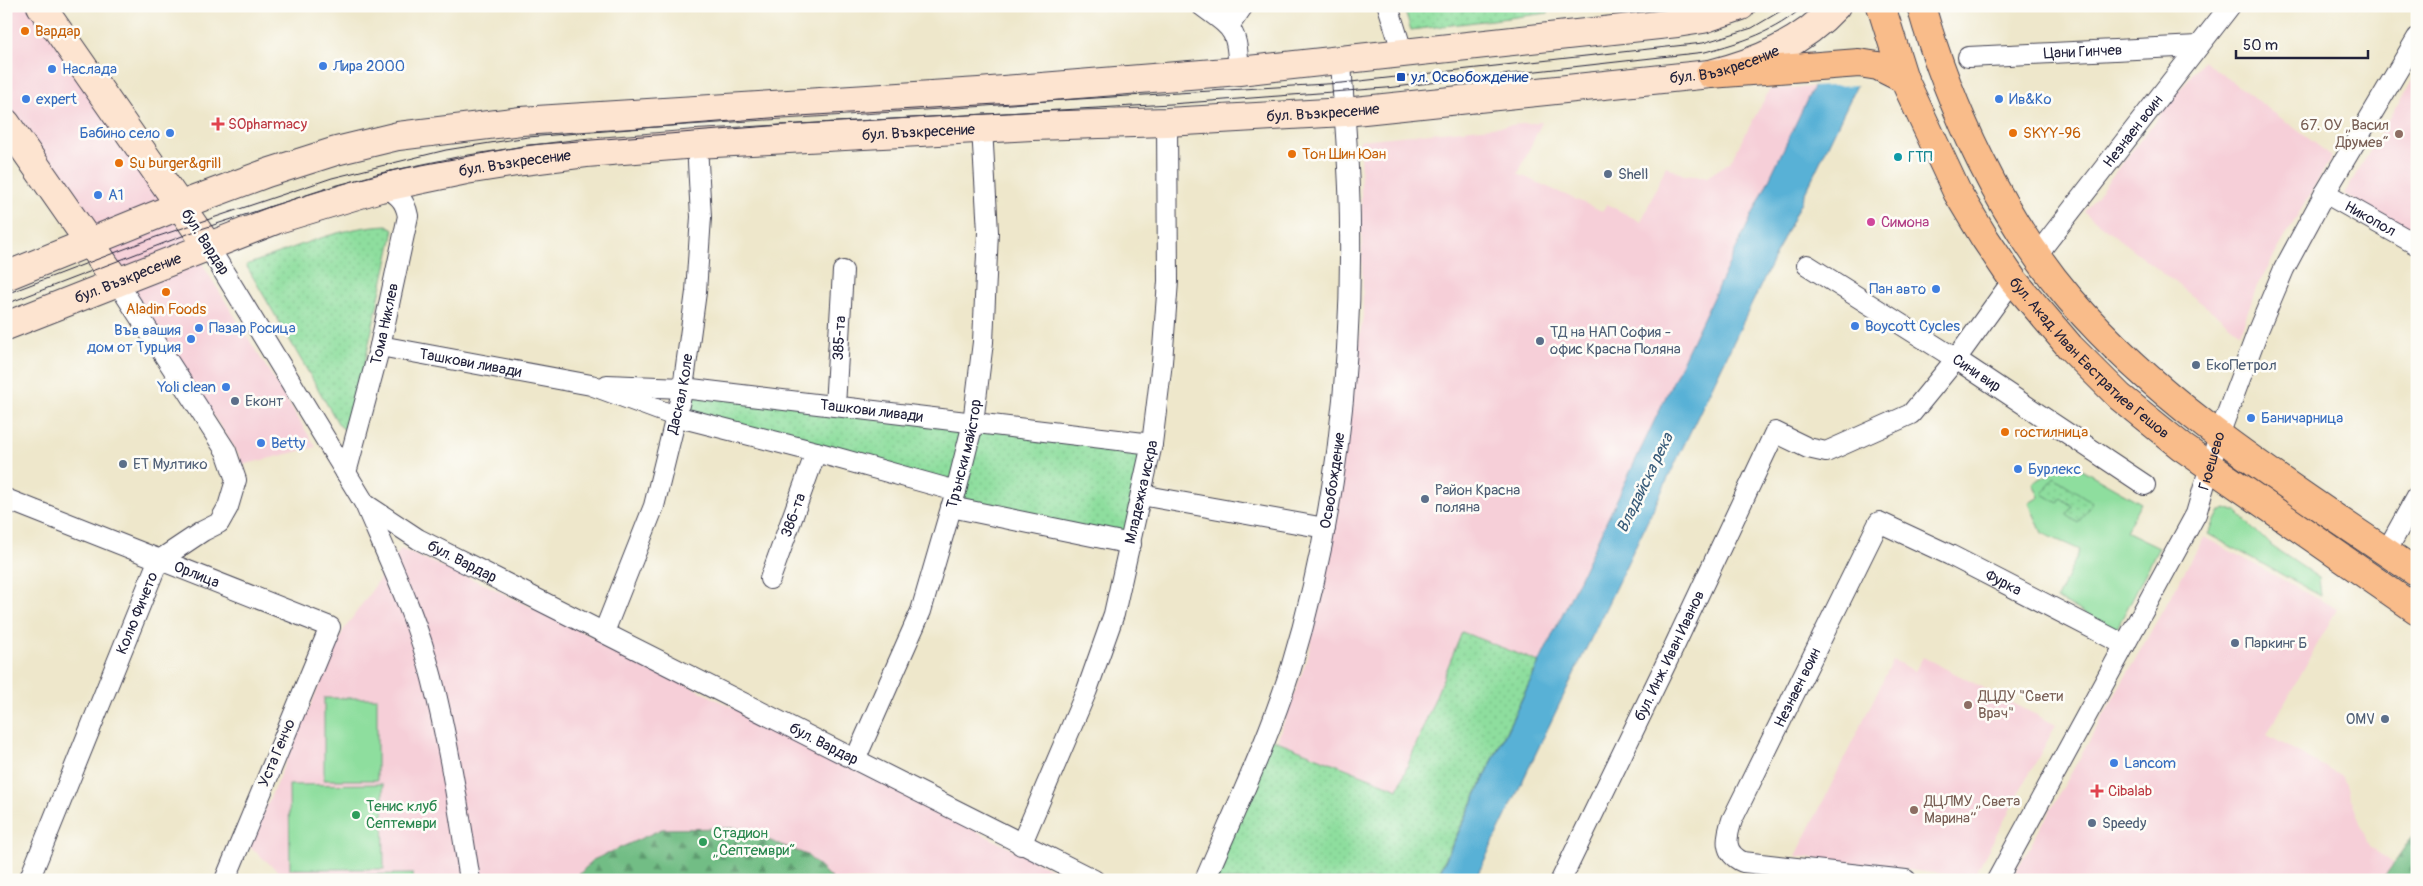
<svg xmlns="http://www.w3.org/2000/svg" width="2423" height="886" font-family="Pangolin,sans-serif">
<defs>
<pattern id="forest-firs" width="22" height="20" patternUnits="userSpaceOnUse" patternTransform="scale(1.25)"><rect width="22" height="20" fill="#72bd85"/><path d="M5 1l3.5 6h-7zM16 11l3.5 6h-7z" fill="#5d996e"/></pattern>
<pattern id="park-dots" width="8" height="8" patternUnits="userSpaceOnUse" patternTransform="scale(1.25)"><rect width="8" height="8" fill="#8ede9e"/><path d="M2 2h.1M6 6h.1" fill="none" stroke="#7abe89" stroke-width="1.8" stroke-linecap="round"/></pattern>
</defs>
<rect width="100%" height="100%" fill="#fdfcf7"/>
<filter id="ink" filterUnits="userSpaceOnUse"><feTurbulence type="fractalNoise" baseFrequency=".02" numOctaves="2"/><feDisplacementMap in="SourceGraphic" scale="10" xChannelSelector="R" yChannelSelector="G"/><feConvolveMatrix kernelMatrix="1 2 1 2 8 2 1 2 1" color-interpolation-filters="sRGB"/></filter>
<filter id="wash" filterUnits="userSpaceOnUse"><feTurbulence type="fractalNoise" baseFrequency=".0096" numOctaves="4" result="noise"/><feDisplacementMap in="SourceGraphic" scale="20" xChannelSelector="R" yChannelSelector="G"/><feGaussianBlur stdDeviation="1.12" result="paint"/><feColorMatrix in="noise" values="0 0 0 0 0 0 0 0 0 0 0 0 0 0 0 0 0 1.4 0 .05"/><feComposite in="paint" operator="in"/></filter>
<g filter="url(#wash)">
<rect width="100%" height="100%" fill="#eee7cb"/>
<!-- built -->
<g fill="#f6cfd8">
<path d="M6,6H29L147,175L316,447L242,465L239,455L79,210L6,106Z"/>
<path d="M2203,60L2332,156L2257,286L2240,333L2084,212Z"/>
<path d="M2417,73V235L2344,194Z"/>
<path d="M1813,87L1539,662L1462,633L1398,789L1277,741L1308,656L1332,531L1349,398L1363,316L1360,140L1542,122L1518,174L1602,211L1607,204L1641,222L1666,166L1684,175L1707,177L1730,162L1770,89Z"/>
<path d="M2204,537L2337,609L2267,735L2343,777L2369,847L2393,863L2382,880H2011Z"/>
<path d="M401,549L486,585L603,642L1073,880H288L249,846L343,631Z"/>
<path d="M1923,657L2056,725L1973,878L1796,856L1893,660L1915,671Z"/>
</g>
<!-- grass -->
<g fill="#8ede9e" stroke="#58806c">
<path d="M2069,462L2141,503L2126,531L2159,547L2116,630L2057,599L2080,550L2042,533L2029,503L2039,497L2033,483Z"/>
<path d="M2226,508L2237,512L2270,545L2319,578L2321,596L2208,534L2220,511Z"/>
<rect x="324" y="698" width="53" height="82"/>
<path d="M383,784L384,869H290L289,785Z"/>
<path d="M413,874V880H320V875Z"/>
</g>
<!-- forest -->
<g fill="url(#forest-firs)" stroke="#4a7060">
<path d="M737,828L807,855L833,880H574L593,860L662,829Z"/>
<path d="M2417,831V880H2382Z"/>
</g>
<!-- park -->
<g fill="url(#park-dots)" stroke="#58806c">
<path d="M1403,6H1550L1548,13L1411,30Z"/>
<path d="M387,225L394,230L351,425L344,429L339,425L246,265C292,249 338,227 387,225Z"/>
<path d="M686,391L970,425L954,488L678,415Z"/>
<path d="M973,423L1152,444L1131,544L951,507Z"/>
<path d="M2054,477L2092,502L2078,523L2067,515L2072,506L2061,498L2058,503L2043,494Z"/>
<path d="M1462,632L1539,662L1435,880H1211L1267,737L1398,789Z"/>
</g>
<!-- water -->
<path fill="#59b1d6" stroke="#3e6a88" d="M1855,6H1897L1857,85L1475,880H1436L1813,87Z"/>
<!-- pier -->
<path fill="#eee7cb" d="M1852,6H1900L1859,85L1811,87Z"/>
</g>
<g filter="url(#ink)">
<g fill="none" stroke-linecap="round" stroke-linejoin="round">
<defs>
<g id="street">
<path d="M1202,6C1236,31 1236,29 1239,71"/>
<path d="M1388,6L1403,54"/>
<path d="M1229,26L1243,6"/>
<path id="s1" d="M1968,57L2198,46"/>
<path id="s2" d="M2325,193L2417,245"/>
<path id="s3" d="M208,246L365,504L418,539L1094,880"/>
<path id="s4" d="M2036,256L2230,6"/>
<path id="s5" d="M1807,265L1956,359L2145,485"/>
<path id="s6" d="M380,346L591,385L675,416L816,452L956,491"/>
<path id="s7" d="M607,385L683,388L1152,444"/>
<path id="s8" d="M835,406L843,271"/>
<path id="s9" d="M346,473L380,346L408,216C405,199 396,191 380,188"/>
<path d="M1141,495L1325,528"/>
<path id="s10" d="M6,499L330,627L225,880"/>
<path d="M365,504C389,560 417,618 432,678C449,744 459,812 470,880"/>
<path d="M951,507L1131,544"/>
<path d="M2386,552L2417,496"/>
<path id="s11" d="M770,579L816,452"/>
<path id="s12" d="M604,632L654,506L683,388L696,292L701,217L697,144"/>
<path id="s13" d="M855,760L921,611L956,491L973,423L983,342L988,232L982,128"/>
<path id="s14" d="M1021,845L1087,690L1114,614L1152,444L1162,362L1168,281L1167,122"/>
<path id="s15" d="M29,880L158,561L203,531L219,523L228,507L236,480L226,451L117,282"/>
<path id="s16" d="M1205,880C1235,810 1268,741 1291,668C1334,527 1352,374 1350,226C1350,171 1344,116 1341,61"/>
<path id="s17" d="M1561,880L1672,651L1775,432L1808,448L1826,452L1911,414L1956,359L2013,280"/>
<path id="s18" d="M1906,880L1743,862C1723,853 1726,838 1732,820L1879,522L1950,555L2125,645"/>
<path id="s19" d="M1997,880L2196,514L2219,435L2259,328L2284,269L2325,193L2417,38"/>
</g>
<g id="secondary">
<path d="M41,6L208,246"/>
<path d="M6,123L117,282"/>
<path d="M6,276L181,205L267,173L336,151L398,136L521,121L979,92L1239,71L1677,23L1703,19L1741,6"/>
<path id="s20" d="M6,326L278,219L380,188L466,170L523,161L586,153L697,144L1032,126L1167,122L1345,112L1710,74C1758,62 1802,43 1836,6"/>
</g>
<g id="primary">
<path id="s21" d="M1881,6L1904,79L1957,192L1984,237L2013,280L2070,347L2120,397L2182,447L2417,610"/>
<path d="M1921,6C1950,108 2001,218 2070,299C2166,411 2296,490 2417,573"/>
<path d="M1710,74L1859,63L1878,66L1904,79"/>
</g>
</defs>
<!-- street casing -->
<use href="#street" stroke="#414051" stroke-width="22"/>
<!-- secondary casing -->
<use href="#secondary" stroke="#414051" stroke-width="30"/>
<!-- primary casing -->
<use href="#primary" stroke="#414051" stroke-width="30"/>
<!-- street -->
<use href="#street" stroke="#fff" stroke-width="20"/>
<!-- secondary -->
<use href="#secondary" stroke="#fde4d0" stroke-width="28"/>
<!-- primary -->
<use href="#primary" stroke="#f9bc8a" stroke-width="28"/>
<!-- tram -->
<g stroke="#22223b" stroke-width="1">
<path d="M6,294L156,237L332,178L446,150L528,137L783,117L1342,83L1703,43L1752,28L1789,6"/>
<path d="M6,304L198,230L334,186L395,170L528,145L783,125L1171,104L1386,88L1705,52C1742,42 1775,32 1804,6"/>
</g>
</g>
</g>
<!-- markers -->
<g fill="#e8710a" stroke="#fdfcf7" stroke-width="2">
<circle cx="25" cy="31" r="5"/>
<circle cx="2013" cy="133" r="5"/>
<circle cx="1292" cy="154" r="5"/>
<circle cx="119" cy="163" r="5"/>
<circle cx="166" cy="292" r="5"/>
<circle cx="2005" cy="432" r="5"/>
</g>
<g fill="#3f7fe0" stroke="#fdfcf7" stroke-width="2">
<circle cx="323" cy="66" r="5"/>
<circle cx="52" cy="69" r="5"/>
<circle cx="26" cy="99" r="5"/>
<circle cx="1999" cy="99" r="5"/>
<circle cx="170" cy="133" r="5"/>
<circle cx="98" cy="195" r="5"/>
<circle cx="1936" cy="289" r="5"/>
<circle cx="1855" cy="326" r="5"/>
<circle cx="199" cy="328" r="5"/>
<circle cx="191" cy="339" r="5"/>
<circle cx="226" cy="387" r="5"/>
<circle cx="2251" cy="418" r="5"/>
<circle cx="261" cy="443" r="5"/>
<circle cx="2018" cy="469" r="5"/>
<circle cx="2114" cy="763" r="5"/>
</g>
<rect fill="#1a4fb4" stroke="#fdfcf7" stroke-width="2" x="1396" y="72" width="10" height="10" rx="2.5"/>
<g fill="#e0444e" stroke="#fdfcf7" stroke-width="2">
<path d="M215.5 116.5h5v5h5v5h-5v5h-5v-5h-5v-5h5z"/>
<path d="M2094.5 783.5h5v5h5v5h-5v5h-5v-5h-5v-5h5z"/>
</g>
<g fill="#8d6e63" stroke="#fdfcf7" stroke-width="2">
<circle cx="2399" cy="134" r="5"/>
<circle cx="1968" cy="705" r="5"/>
<circle cx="1914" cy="810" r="5"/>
</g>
<circle fill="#0f9aa8" stroke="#fdfcf7" stroke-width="2" cx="1898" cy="157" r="5"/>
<g fill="#5c6f8a" stroke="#fdfcf7" stroke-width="2">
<circle cx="1608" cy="174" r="5"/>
<circle cx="1540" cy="341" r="5"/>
<circle cx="2196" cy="365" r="5"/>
<circle cx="235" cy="401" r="5"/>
<circle cx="123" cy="464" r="5"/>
<circle cx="1425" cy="499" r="5"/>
<circle cx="2235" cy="643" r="5"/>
<circle cx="2385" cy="719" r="5"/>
<circle cx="2092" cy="823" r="5"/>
</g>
<circle fill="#d1479c" stroke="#fdfcf7" stroke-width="2" cx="1871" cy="222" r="5"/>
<g fill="#2e9e5b" stroke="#fdfcf7" stroke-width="2">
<circle cx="356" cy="815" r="5"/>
<circle cx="703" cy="842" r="5"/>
</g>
<g text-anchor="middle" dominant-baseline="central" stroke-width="5" stroke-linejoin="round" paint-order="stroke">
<!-- food labels -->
<g font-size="15" fill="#c56008" stroke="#fdfcf7" text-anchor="start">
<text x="35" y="31">Вардар</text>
<text x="2023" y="133">SKYY-96</text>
<text x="1302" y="154">Тон Шин Юан</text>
<text x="129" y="163">Su burger&amp;grill</text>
<text x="166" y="309" text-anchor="middle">Aladin Foods</text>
<text x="2015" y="432">гостилница</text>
</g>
<!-- street labels -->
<g font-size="15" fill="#22223b" stroke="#fdfcf7">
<text stroke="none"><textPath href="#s1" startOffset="115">Цани Гинчев</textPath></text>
<text stroke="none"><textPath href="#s20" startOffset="1751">бул. Възкресение</textPath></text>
<text stroke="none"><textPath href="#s20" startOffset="1346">бул. Възкресение</textPath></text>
<text stroke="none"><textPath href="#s4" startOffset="158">Незнаен воин</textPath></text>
<text stroke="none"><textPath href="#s20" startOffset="941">бул. Възкресение</textPath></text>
<text stroke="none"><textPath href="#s20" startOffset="536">бул. Възкресение</textPath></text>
<text stroke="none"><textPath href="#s2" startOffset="52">Никопол</textPath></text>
<text transform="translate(205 242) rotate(57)">бул. Вардар</text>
<text stroke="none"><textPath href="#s20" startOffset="131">бул. Възкресение</textPath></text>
<text stroke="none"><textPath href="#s9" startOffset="154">Тома Никлев</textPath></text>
<text stroke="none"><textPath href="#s8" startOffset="68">385-та</textPath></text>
<text stroke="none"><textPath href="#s21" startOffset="415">бул. Акад. Иван Евстратиев Гешов</textPath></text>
<text stroke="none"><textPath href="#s6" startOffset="92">Ташкови ливади</textPath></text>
<text stroke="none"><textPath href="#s5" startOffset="201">Сини вир</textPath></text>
<text stroke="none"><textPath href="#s12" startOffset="251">Даскал Коле</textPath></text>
<text stroke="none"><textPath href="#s7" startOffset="266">Ташкови ливади</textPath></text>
<text stroke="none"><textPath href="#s13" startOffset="326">Трънски майстор</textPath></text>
<text stroke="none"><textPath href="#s19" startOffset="472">Гюешево</textPath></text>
<text stroke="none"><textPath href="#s16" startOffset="421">Освобождение</textPath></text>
<text stroke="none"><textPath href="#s14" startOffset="374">Младежка искра</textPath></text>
<text stroke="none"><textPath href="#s11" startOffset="68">386-та</textPath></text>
<text stroke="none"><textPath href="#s3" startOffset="415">бул. Вардар</textPath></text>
<text stroke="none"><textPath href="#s10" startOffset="205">Орлица</textPath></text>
<text stroke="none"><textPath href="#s18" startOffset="684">Фурка</textPath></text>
<text stroke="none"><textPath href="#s15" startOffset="288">Колю Фичето</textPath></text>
<text stroke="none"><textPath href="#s17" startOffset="249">бул. Инж. Иван Иванов</textPath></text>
<text stroke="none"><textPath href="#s18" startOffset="361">Незнаен воин</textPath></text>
<text stroke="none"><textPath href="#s3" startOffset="820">бул. Вардар</textPath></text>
<text transform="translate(277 753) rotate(-67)">Уста Генчо</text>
</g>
<!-- shop labels -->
<g font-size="15" fill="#366cbe" stroke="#fdfcf7" text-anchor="start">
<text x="333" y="66">Лира 2000</text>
<text x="62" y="69">Наслада</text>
<text x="36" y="99">expert</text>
<text x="2009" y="99">Ив&amp;Ко</text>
<text x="160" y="133" text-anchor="end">Бабино село</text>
<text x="108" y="195">A1</text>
<text x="1926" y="289" text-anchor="end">Пан авто</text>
<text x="1865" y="326">Boycott Cycles</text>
<text x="209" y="328">Пазар Росица</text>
<text x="181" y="330" text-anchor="end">Във вашия<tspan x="181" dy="17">дом от Турция</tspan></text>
<text x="216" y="387" text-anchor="end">Yoli clean</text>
<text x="2261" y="418">Баничарница</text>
<text x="271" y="443">Betty</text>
<text x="2028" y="469">Бурлекс</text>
<text x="2124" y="763">Lancom</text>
</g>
<!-- transit labels -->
<g font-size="15" fill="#164399" stroke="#fdfcf7" text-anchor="start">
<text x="1411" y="77">ул. Освобождение</text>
</g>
<!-- health labels -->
<g font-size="15" fill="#be3a42" stroke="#fdfcf7" text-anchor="start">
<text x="228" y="124">SOpharmacy</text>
<text x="2108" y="791">Cibalab</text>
</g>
<!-- education labels -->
<g font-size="15" fill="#785e54" stroke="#fdfcf7" text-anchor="start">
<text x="2389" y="125" text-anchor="end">67. ОУ „Васил<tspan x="2389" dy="17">Друмев“</tspan></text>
<text x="1978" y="696">ДЦДУ "Свети<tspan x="1978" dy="17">Врач"</tspan></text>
<text x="1924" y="801">ДЦЛМУ „Света<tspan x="1924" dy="17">Марина”</tspan></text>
</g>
<!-- culture labels -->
<g font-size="15" fill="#0d838f" stroke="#fdfcf7" text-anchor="start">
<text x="1908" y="157">ГТП</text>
</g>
<!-- service labels -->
<g font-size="15" fill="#4e5e75" stroke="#fdfcf7" text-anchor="start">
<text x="1618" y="174">Shell</text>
<text x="1550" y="332">ТД на НАП София -<tspan x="1550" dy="17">офис Красна Поляна</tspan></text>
<text x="2206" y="365">ЕкоПетрол</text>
<text x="245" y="401">Еконт</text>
<text x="133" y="464">ЕТ Мултико</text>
<text x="1435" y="490">Район Красна<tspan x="1435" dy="17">поляна</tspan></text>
<text x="2245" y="643">Паркинг Б</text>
<text x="2375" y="719" text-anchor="end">OMV</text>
<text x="2102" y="823">Speedy</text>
</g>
<!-- hotel labels -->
<g font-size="15" fill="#b23c85" stroke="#fdfcf7" text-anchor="start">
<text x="1881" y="222">Симона</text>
</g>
<!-- leisure labels -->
<g font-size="15" fill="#27864d" stroke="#fdfcf7" text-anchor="start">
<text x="366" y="806">Тенис клуб<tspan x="366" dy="17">Септември</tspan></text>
<text x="713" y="833">Стадион<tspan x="713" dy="17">„Септември“</tspan></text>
</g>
<!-- water labels -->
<g font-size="16" font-style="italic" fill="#385b79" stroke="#fdfcf7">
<text transform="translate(1645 483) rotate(-64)">Владайска река</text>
</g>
</g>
<!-- margin -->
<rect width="2423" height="886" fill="none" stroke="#fdfcf7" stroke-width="25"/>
<!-- scale -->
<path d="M2236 50v8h132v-8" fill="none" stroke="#22223b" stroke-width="2.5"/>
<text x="2243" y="50" font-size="15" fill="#22223b" stroke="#fdfcf7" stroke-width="4" paint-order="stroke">50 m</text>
</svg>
